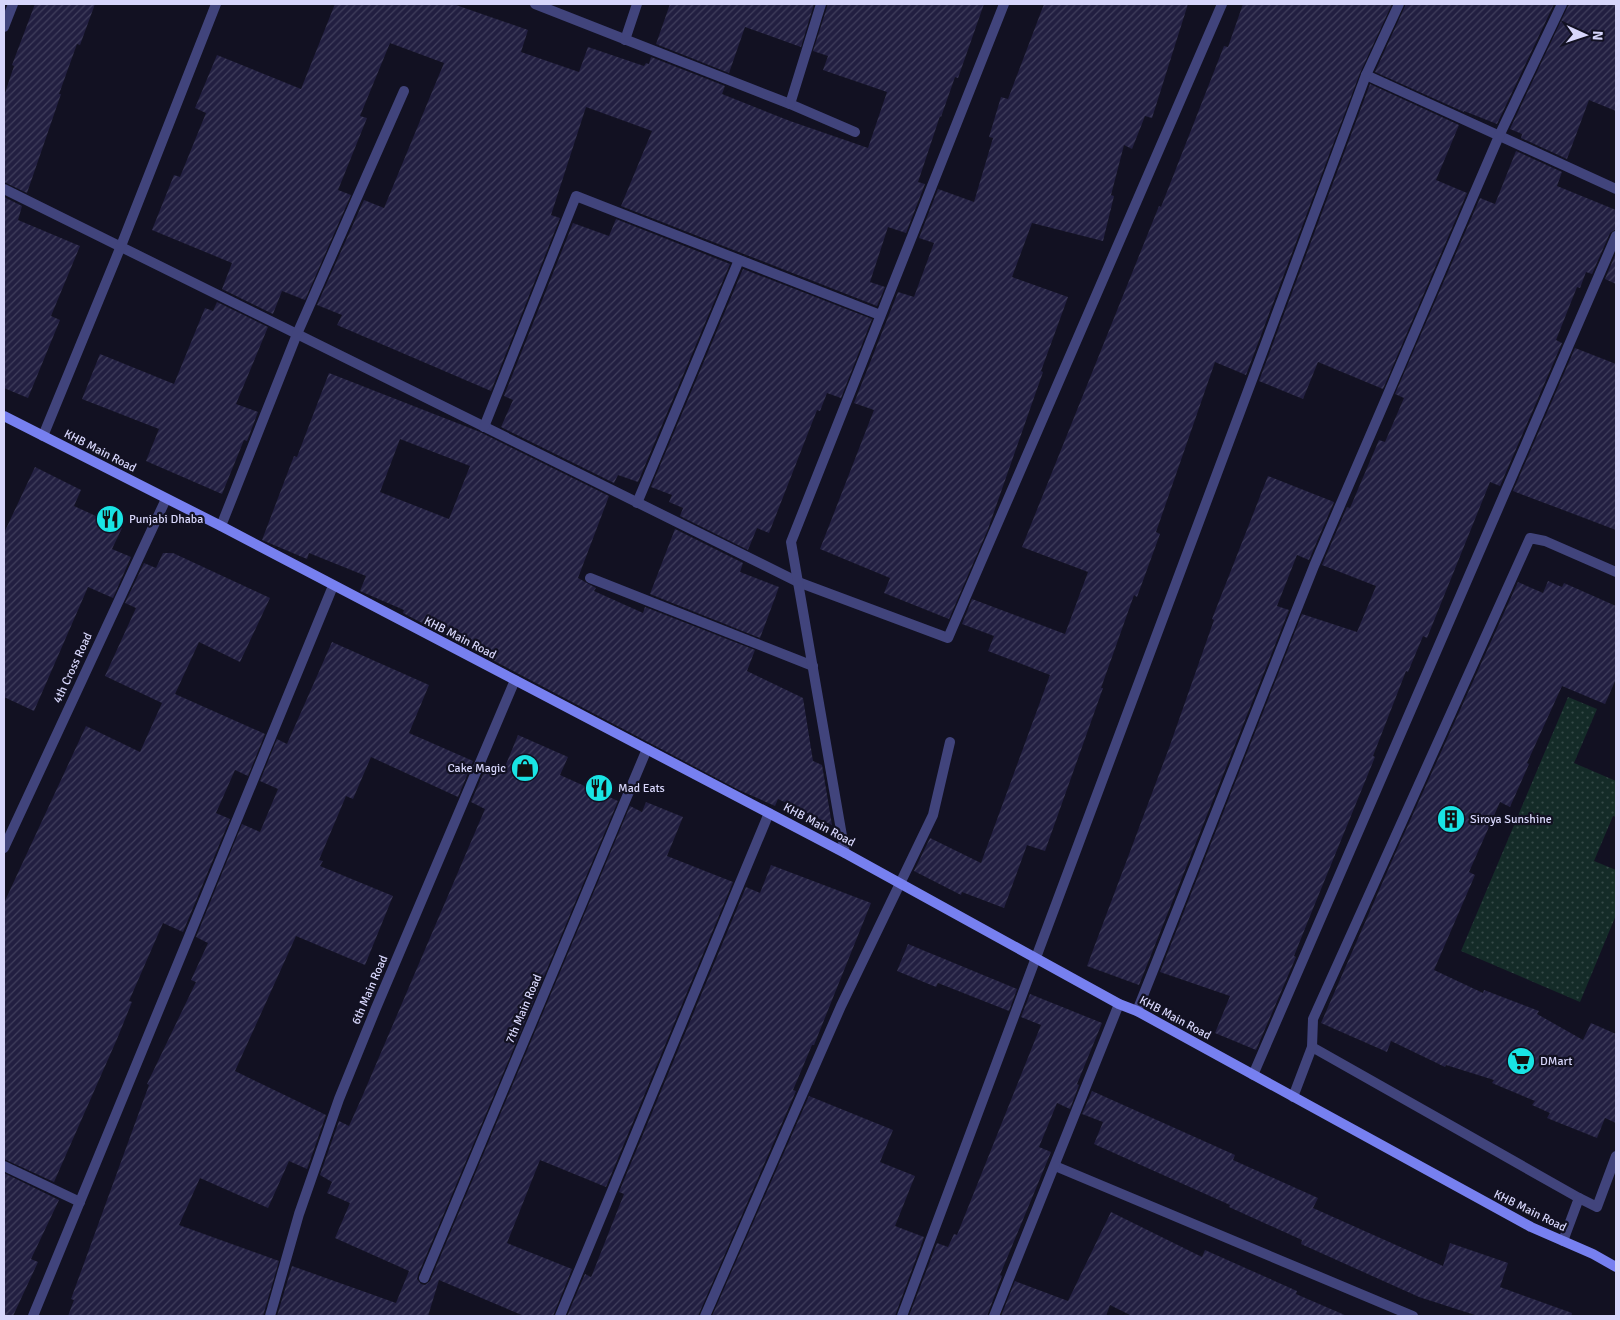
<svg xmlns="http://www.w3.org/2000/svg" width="1620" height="1320" font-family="Signika,sans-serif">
<defs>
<pattern id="grass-dots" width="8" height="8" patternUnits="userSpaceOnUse" patternTransform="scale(1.25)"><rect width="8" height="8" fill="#142b28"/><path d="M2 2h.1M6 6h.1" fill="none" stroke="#354948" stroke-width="1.8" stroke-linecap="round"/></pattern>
<pattern id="building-hatch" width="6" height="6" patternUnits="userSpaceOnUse" patternTransform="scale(1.25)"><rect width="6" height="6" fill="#221f41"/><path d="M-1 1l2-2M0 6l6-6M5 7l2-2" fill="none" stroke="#413f5d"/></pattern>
</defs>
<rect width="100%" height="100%" fill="#121122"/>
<!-- grass -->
<path fill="url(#grass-dots)" d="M1568,697L1597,709L1574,763L1616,781V817L1613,816L1594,861L1616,870V915L1580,1002L1461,951Z"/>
<!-- building -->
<g fill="url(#building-hatch)" fill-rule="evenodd">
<path d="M35,4H95L80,45L77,44L59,94H61L27,193L4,182V96L14,66L12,65Z"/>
<path d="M335,4H453L528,30L521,52L579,72L588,47L644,66L646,63L649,64L651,57L725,86L722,94L790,121L868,148L887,92L823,70L828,56L813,51L828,4H984L958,78L955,77L941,117L940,116L918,182L925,184L906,233L888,227L870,282L885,287L877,306L621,206L652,131L586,107L551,215L560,218L491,391L337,325L342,315L317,305L364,200L384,208L444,63L390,43L360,116L367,118L338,190L351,195L305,300L282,291L273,314L222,289L232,263L152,230L174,175L180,177L206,113L195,108L217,55L301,89Z"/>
<path d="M670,4H814L801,47L745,27L729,73L656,44Z"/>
<path d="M1044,4H1188L1152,118L1145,116L1132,149L1124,145L1111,195L1114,196L1103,241L1032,223L1012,277L1068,297L1041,371L1043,372L988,529L949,619L884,593L890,578L820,549L874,410L854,403L898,292L914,297L934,243L919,238L938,189L974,202L993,138L989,137L1001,97L1008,99Z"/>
<path d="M1243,4H1392L1360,73L1246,375L1215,362L1156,532L1160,534L1137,597L1134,595L1101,688H1103L1045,851L1027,845L1004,908L962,892L961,895L914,871L930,838L981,863L1050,675L988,651L994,636L962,624L972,599L1065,634L1088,572L1022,547L1159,206L1161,207L1224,46L1228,47Z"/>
<path d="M1406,4H1554L1497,124L1464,111V112L1375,72Z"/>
<path d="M1569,4H1616V111L1589,100L1567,159L1521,138L1522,134L1510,129Z"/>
<path d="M1370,84L1459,125L1436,180L1467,193L1383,389L1318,362L1303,399L1259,381Z"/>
<path d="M1516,151L1562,172L1557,186L1616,210V229L1610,233L1592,274L1586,272L1580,288L1577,287L1556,340L1562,343L1500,486L1490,482L1427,638L1423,636L1408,672L1406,671L1373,756L1375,757L1308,921L1294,956L1296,957L1256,1050L1215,1033L1230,996L1160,972L1302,614L1357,632L1376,586L1322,565L1347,507L1350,508L1379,440L1385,442L1404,398L1395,394L1480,198L1495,204Z"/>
<path d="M4,197L22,206L18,220L80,246L51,316L60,320L28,398L4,388Z"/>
<path d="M616,219L730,264L638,482L618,475L614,483L501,427L513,400L504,396L573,223L609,236Z"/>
<path d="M1616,253V284L1605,279Z"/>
<path d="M743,269L872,319L841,398L827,393L820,411L817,410L769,533L757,528L748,550L680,516L683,508L669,502L672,495L651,487Z"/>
<path d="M217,302L268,327L236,404L258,412L247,441L244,440L222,494L146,461L159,429L82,399L100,354L174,384L205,308L213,311Z"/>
<path d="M1575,348L1616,364V530L1513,491Z"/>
<path d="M329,373L480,432L609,496L578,578L596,588L594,591L643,613L645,607L755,650L747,671L803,698L813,761L822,765L832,825L778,799L775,806L739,790L403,613L404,610L360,591L366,576L309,553L307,559L262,540L294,456L297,457ZM400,439L470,466L449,519L380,492Z"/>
<path d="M35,467L81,490L74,506L122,528L112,549L131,557L113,598L88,587L34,711L4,697V533Z"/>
<path d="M1268,476L1334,502L1309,560L1297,555L1277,606L1289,610L1139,985L1087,966L1169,748L1214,620L1212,619Z"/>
<path d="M675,529L743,563L740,572L779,587L760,638L650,594Z"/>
<path d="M163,553H173L270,598L240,662L199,642L175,694L265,734L248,776L235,770L216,813L230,819L183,932L163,923L129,1001L132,1002L117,1039L54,1182L4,1159V903L86,726L140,752L162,703L105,676L136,608L125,603L144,563L156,568Z"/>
<path d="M1548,581L1562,587L1564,583L1616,606V679L1605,704L1562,686L1527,763L1529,764L1510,807L1500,802L1469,872L1475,875L1434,970L1483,993L1484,990L1539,1011L1537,1014L1583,1040L1591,1023L1616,1034V1123L1605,1118L1597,1138L1547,1118L1550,1113L1532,1105L1535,1101L1492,1083L1494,1080L1446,1065L1445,1067L1391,1041L1387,1052L1321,1023L1395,854L1518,582L1543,593Z"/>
<path d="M332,642L429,685L409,733L473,761L458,797L371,757L353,799L346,796L319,860L323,861L320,866L393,896L365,965L296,936L235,1071L326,1115L307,1169L289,1161L268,1208L200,1178L179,1225L279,1261L263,1316H68L74,1300L71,1299L149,1085L147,1084L196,982L191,980L208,943L196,937L242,824L260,832L278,789L260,781L277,739L287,744Z"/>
<path d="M518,735L568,757L560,775L618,801L418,1275L417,1279L421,1284L425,1285L430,1281L630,806L642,812L646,802L683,817L667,856L733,882L606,1187L540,1160L507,1243L572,1269L553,1316H524L439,1280L428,1316H277L292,1266L396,1303L409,1271L335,1238L350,1203L327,1193L332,1182L320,1175L339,1121L349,1126L362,1097L485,809L471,802L486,767L502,774Z"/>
<path d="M771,865L871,903L814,1045H812L793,1090L796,1091L698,1316H567L585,1274L591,1277L592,1275L624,1194L619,1192L746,887L760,893Z"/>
<path d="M908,944L1017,989L1009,1011L938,983L936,987L897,971Z"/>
<path d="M1030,994L1102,1023L1077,1084L1079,1085L1070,1109L1057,1103L1039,1147L1051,1152L1000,1275L1002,1276L987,1316H909L937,1243L948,1247L954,1234L957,1235L1041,1025L1021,1017Z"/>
<path d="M1092,1091L1235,1155L1233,1160L1318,1198L1313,1208L1443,1266L1450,1243L1508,1263L1500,1287L1572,1313L1571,1316H1478L1419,1297L1301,1244L1302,1240L1229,1207L1230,1205L1094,1144L1103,1122L1082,1114Z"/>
<path d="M809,1096L893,1130L880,1162L915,1176L895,1226L924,1237L895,1316H712Z"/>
<path d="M4,1173L59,1200L31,1259L38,1262L13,1316H4Z"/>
<path d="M1111,1212L1202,1257L1205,1250L1297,1291L1296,1294L1347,1316H1132L1110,1305L1106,1316H1001L1015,1281L1068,1301Z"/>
</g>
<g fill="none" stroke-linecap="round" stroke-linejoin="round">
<!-- service -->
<g stroke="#41447c" stroke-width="10">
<path d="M1312,1047L1579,1198"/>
<path d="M1293,1097L1312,1047L1313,1019L1530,538L1545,541L1616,572"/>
<path d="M1055,1166L1413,1316"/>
<path d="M1563,1241L1579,1198L1597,1207L1616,1156"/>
<path d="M994,1316L1119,1004"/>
</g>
<!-- minor -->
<g stroke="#41447c" stroke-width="10">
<path d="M535,4L790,104L855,132"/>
<path d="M4,27L13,4"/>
<path d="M625,40L637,4"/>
<path d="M1366,75L1616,189"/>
<path d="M790,104L821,4"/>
<path d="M4,189L798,582L948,638L1222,4"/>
<path d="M484,427L576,196L880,315"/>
<path d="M43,436L121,246L216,4"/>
<path d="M637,503L739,260"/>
<path d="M221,526L297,334L404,91"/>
<path d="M590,578L813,666"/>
<path d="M4,848L166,499"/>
<path d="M845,853L791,542L1004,4"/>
<path d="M1137,1011L1314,566L1499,136L1562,4"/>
<path d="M1253,1075L1616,236"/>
<path d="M4,1166L80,1202"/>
<path d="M424,1278L647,749"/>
<path d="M33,1316L333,586"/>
<path d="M270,1316L299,1214L339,1099L376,1008L515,680"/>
<path d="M560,1316L769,813"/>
<path d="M705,1316L841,1006L933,815L950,742"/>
<path d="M902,1316L1366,75L1399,4"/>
</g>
<!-- secondary -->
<path stroke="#7780f0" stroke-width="10" d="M4,416L221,526L845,853L1119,1004L1137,1011L1531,1227L1593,1254L1616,1267"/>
</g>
<!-- icons -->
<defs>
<symbol id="restaurant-disc" viewBox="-11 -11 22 22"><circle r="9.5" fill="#19e4e4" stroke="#121122"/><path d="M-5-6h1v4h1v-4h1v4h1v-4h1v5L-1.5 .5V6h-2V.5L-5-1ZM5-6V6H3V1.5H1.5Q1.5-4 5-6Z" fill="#111"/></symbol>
<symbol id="shop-disc" viewBox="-11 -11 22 22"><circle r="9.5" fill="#19e4e4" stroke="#121122"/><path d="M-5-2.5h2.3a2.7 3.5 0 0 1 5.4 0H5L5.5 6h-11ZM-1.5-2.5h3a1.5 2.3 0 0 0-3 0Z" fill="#111"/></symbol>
<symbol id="building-disc" viewBox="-11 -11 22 22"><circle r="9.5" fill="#19e4e4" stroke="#121122"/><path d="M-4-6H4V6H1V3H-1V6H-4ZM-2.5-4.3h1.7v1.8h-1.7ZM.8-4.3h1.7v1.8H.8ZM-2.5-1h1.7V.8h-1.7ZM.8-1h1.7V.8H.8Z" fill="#111"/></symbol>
<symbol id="supermarket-disc" viewBox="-11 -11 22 22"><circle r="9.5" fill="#19e4e4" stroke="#121122"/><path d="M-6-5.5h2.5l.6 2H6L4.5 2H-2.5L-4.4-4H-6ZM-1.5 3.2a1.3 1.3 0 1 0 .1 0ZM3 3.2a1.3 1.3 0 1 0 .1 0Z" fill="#111"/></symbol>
</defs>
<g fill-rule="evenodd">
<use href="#restaurant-disc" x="94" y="503" width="32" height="32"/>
<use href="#shop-disc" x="509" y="752" width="32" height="32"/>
<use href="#restaurant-disc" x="583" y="772" width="32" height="32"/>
<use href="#building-disc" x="1435" y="803" width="32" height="32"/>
<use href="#supermarket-disc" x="1505" y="1045" width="32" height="32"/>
</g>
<g text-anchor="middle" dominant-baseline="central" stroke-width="4.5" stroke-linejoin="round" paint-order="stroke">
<!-- street labels -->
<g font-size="12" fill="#d7d6fb" stroke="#121122">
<text transform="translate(100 451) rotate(27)">KHB Main Road</text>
<text transform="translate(460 638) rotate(27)">KHB Main Road</text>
<text transform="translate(73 668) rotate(-65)">4th Cross Road</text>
<text transform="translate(819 825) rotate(28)">KHB Main Road</text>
<text transform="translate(370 990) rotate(-67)">6th Main Road</text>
<text transform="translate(524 1009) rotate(-67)">7th Main Road</text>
<text transform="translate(1175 1018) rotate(28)">KHB Main Road</text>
<text transform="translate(1530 1211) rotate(26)">KHB Main Road</text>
</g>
<!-- poi labels -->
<g font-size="12" fill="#d7d6fb" stroke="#121122" text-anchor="start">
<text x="129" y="519">Punjabi Dhaba</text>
<text x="506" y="768" text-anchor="end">Cake Magic</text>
<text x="618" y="788">Mad Eats</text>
<text x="1470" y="819">Siroya Sunshine</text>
<text x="1540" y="1061">DMart</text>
</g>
</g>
<!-- border -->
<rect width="1620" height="1320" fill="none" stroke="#d7d6fb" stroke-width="10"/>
<!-- north arrow -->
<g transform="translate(1585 35) rotate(93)" stroke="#121122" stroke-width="4" paint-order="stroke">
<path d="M0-4L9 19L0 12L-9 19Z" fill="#d7d6fb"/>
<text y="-8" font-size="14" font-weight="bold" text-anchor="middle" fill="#d7d6fb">N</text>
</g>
</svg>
